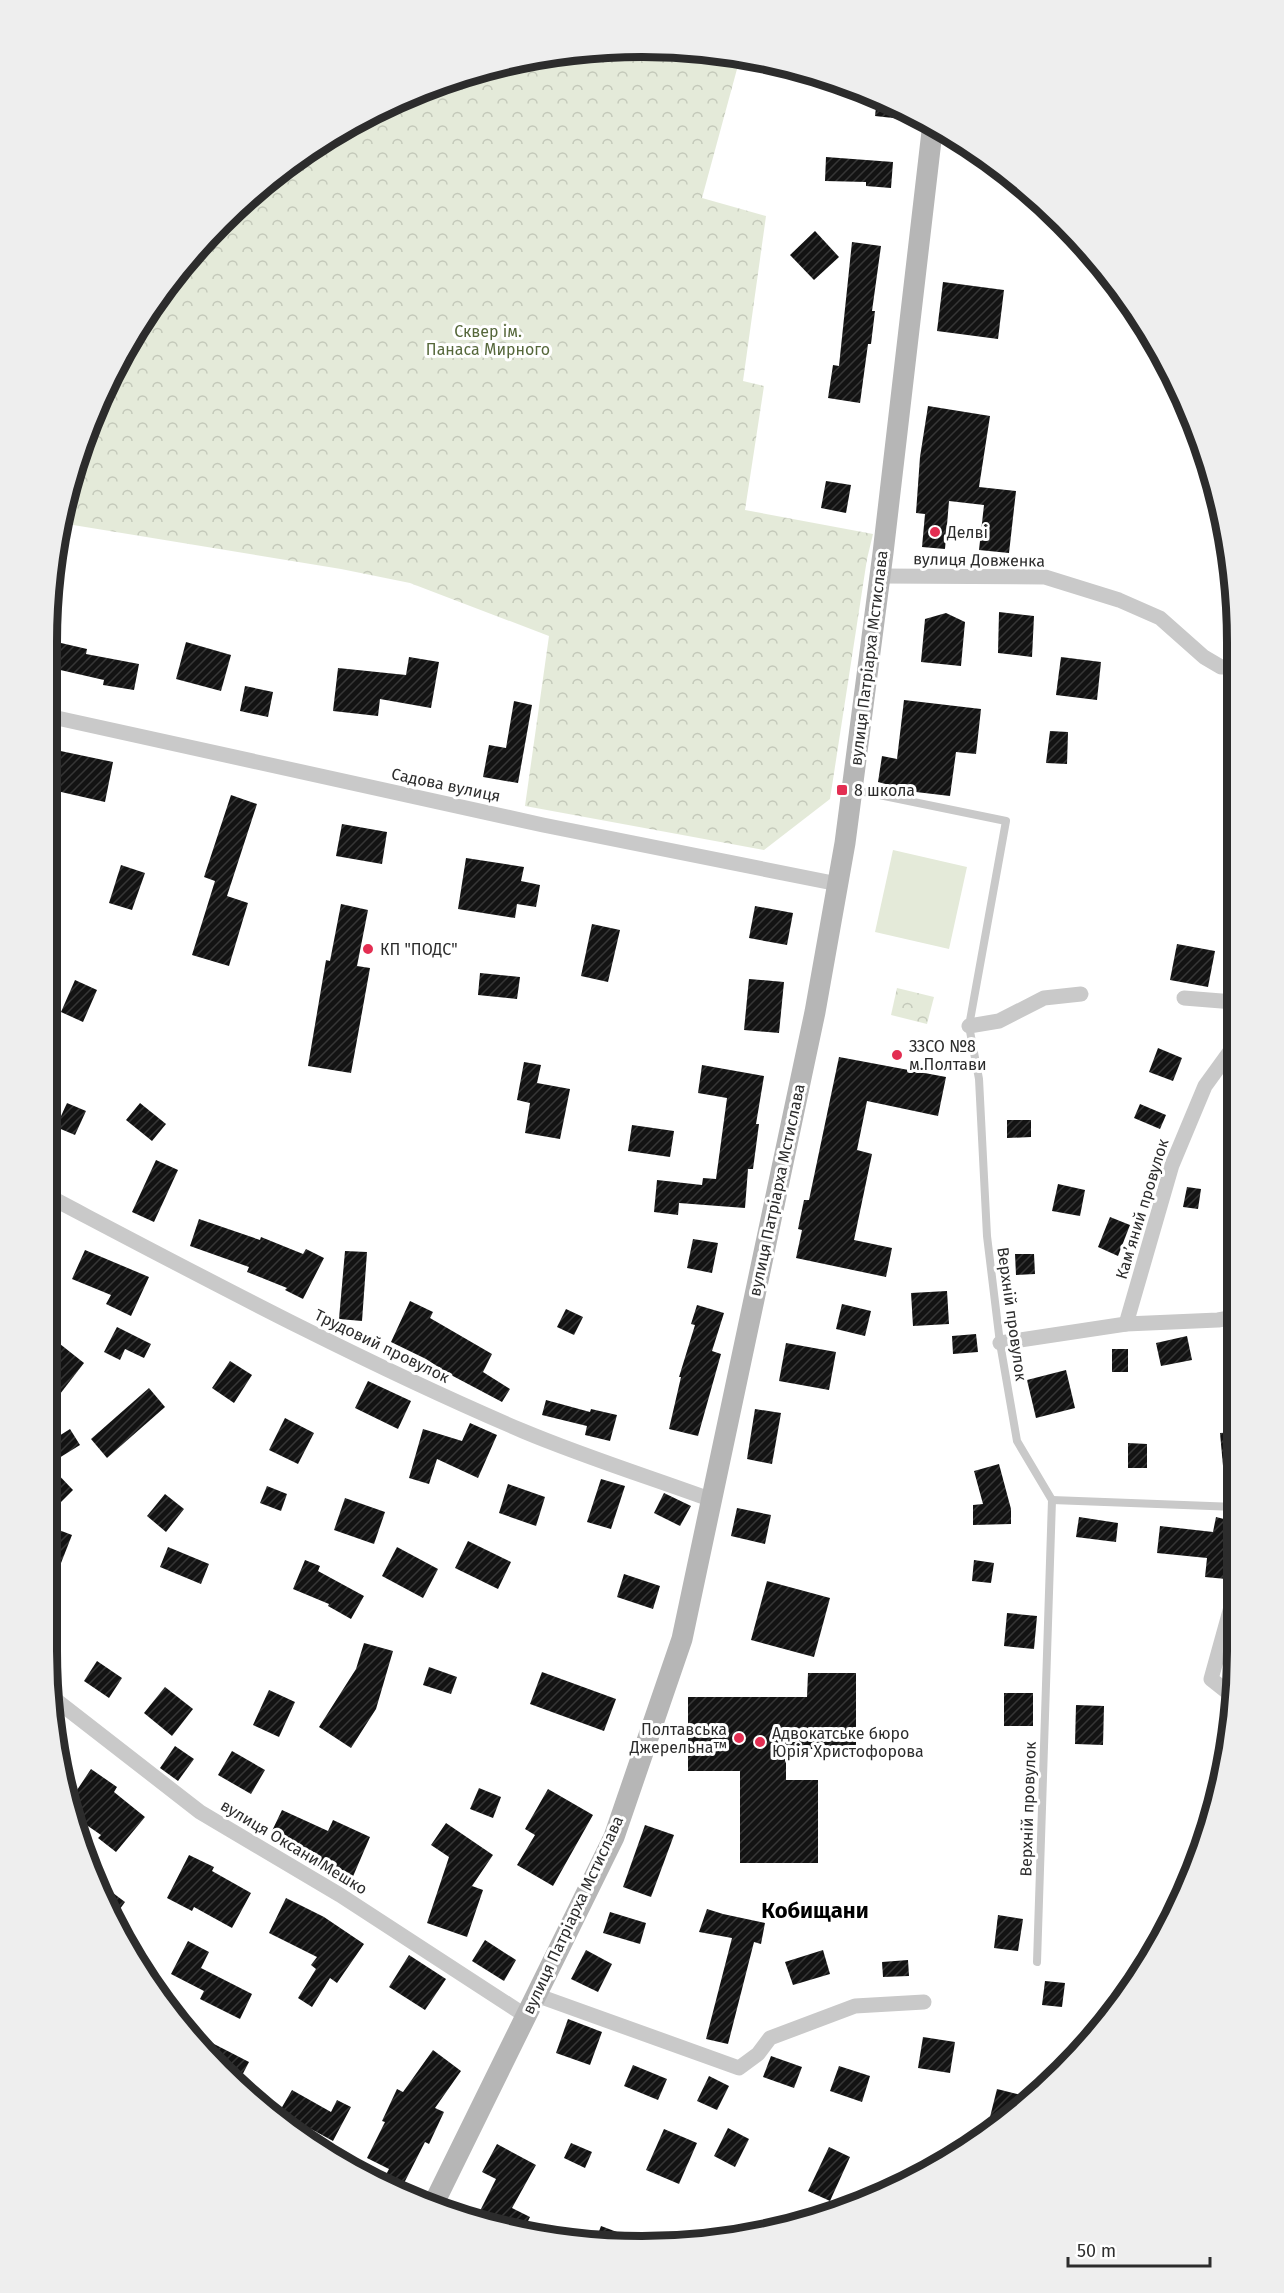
<svg xmlns="http://www.w3.org/2000/svg" width="1284" height="2293" font-family="'Fira Sans',sans-serif">
<defs>
<pattern id="park-crowns" width="20" height="18" patternUnits="userSpaceOnUse" patternTransform="scale(1.5)"><rect width="20" height="18" fill="#e4ead9"/><path d="M2 6a3 3 0 1 1 6 0M12 15a3 3 0 1 1 6 0" fill="none" stroke="#c4c9ba"/></pattern>
<pattern id="building-hatch" width="6" height="6" patternUnits="userSpaceOnUse" patternTransform="scale(1.5)"><rect width="6" height="6" fill="#131313"/><path d="M-1 1l2-2M0 6l6-6M5 7l2-2" fill="none" stroke="#363636"/></pattern>
</defs>
<rect width="100%" height="100%" fill="#fff"/>
<!-- green -->
<path fill="#e4ead9" d="M893,850L967,867L949,949L875,932Z"/>
<!-- park -->
<g fill="url(#park-crowns)">
<path d="M603,48L715,51L740,58L702,198L766,216L743,381L764,386L745,510L873,534L867,559L830,799L764,850L525,806L549,636L410,583L341,569L61,523L67,488L126,344L195,249L280,169L379,108L488,67Z"/>
<path d="M897,988L934,997L927,1024L891,1015Z"/>
</g>
<!-- building -->
<g fill="url(#building-hatch)">
<path d="M877,98L921,118L920,121L875,116Z"/>
<path d="M826,157L893,162L891,188L866,186V182L825,181Z"/>
<path d="M815,231L839,257L814,280L790,255Z"/>
<path d="M852,242L881,246L872,311H875L871,344H868L860,403L828,398L833,365L839,366Z"/>
<path d="M943,282L1004,290L998,339L937,331Z"/>
<path d="M928,406L990,416L979,487L1016,491L1009,553L979,550L984,505L949,501L945,549L922,547L925,514L916,513L920,457Z"/>
<path d="M826,481L851,485L846,513L821,508Z"/>
<path d="M999,612L1034,616L1032,657L998,653Z"/>
<path d="M946,613L965,622L961,666L921,662L925,619Z"/>
<path d="M186,642L231,655L221,691L176,679Z"/>
<path d="M61,643L87,649L86,654L139,664L134,690L103,685L104,680L56,669Z"/>
<path d="M409,657L439,662L431,708L380,699L378,716L333,711L338,668L406,675Z"/>
<path d="M1061,657L1101,662L1097,700L1056,695Z"/>
<path d="M245,686L273,692L268,717L240,711Z"/>
<path d="M904,700L981,709L976,754L956,752L950,796L916,792L878,782L882,756L897,759Z"/>
<path d="M514,701L532,705L518,783L483,777L489,745L506,748Z"/>
<path d="M1050,731L1068,732L1067,764L1046,763Z"/>
<path d="M51,749L113,762L105,802L48,789V760Z"/>
<path d="M231,795L257,804L227,896L248,903L229,966L192,955L215,881L204,877Z"/>
<path d="M342,824L387,832L382,864L336,856Z"/>
<path d="M466,858L524,867L521,881L540,885L536,907L517,904L515,918L458,909Z"/>
<path d="M121,865L145,873L132,910L109,903Z"/>
<path d="M341,904L368,910L357,966L370,968L351,1073L308,1066L326,960L330,961Z"/>
<path d="M755,906L793,913L787,945L749,938Z"/>
<path d="M592,924L620,930L608,982L581,976Z"/>
<path d="M1177,944L1215,951L1208,987L1170,980Z"/>
<path d="M480,973L520,977L517,999L478,995Z"/>
<path d="M749,979L784,982L779,1033L744,1030Z"/>
<path d="M75,980L97,990L83,1022L61,1012Z"/>
<path d="M1158,1048L1182,1058L1173,1081L1149,1072Z"/>
<path d="M839,1057L946,1077L938,1116L867,1101L857,1150L872,1154L854,1240L892,1248L886,1277L796,1258L802,1230L798,1229L804,1200H809Z"/>
<path d="M524,1062L541,1065L537,1083L570,1089L560,1139L525,1133L530,1103L517,1100Z"/>
<path d="M702,1065L764,1076L756,1124H759L753,1169H748L745,1208L679,1203L678,1215L654,1212L657,1180L702,1185L703,1178L716,1179L727,1098L698,1093Z"/>
<path d="M67,1103L86,1111L75,1135L56,1127Z"/>
<path d="M140,1103L166,1124L152,1141L126,1120Z"/>
<path d="M1140,1104L1166,1115L1160,1129L1134,1118Z"/>
<path d="M1007,1120H1031V1137L1007,1138Z"/>
<path d="M632,1125L674,1131L670,1157L628,1151Z"/>
<path d="M156,1160L178,1170L154,1222L132,1212Z"/>
<path d="M1058,1184L1085,1190L1080,1216L1052,1211Z"/>
<path d="M1187,1187L1201,1189L1198,1209L1183,1207Z"/>
<path d="M1110,1217L1130,1225L1118,1256L1098,1247Z"/>
<path d="M199,1219L260,1240L261,1237L303,1254L306,1249L324,1258L303,1299L285,1290L287,1288L247,1272L249,1267L190,1246Z"/>
<path d="M693,1239L718,1243L712,1273L687,1268Z"/>
<path d="M85,1250L149,1277L131,1316L106,1304L111,1295L72,1279Z"/>
<path d="M345,1251L367,1252L362,1321L339,1319Z"/>
<path d="M1015,1254H1034L1035,1274L1016,1275Z"/>
<path d="M947,1291L949,1324L913,1326L911,1293Z"/>
<path d="M410,1301L433,1312L430,1318L492,1354L483,1372L510,1389L502,1402L451,1375L426,1359L391,1342Z"/>
<path d="M842,1304L871,1311L865,1336L836,1329Z"/>
<path d="M697,1305L724,1313L712,1351L721,1354L698,1436L669,1429L681,1377H679L695,1325L691,1324Z"/>
<path d="M566,1309L583,1317L574,1335L557,1327Z"/>
<path d="M117,1327L151,1344L144,1358L125,1349L120,1360L104,1352Z"/>
<path d="M976,1334L978,1352L953,1354L952,1336Z"/>
<path d="M1187,1336L1192,1360L1161,1366L1156,1343Z"/>
<path d="M786,1343L836,1352L829,1390L779,1381Z"/>
<path d="M60,1344L84,1363L60,1394L50,1387V1356Z"/>
<rect x="1112" y="1349" width="16" height="23"/>
<path d="M230,1361L252,1375L234,1403L212,1388Z"/>
<path d="M1066,1370L1075,1408L1036,1418L1027,1380Z"/>
<path d="M368,1381L411,1401L398,1429L355,1408Z"/>
<path d="M149,1388L165,1407L107,1458L91,1439Z"/>
<path d="M546,1400L590,1412L591,1409L617,1415L610,1441L585,1435L587,1426L542,1415Z"/>
<path d="M755,1409L781,1413L772,1464L747,1459Z"/>
<path d="M285,1418L314,1433L298,1464L269,1450Z"/>
<path d="M470,1423L497,1435L478,1478L437,1459L429,1484L409,1478L423,1429L462,1441Z"/>
<path d="M70,1429L80,1445L51,1463V1441Z"/>
<path d="M1235,1432L1236,1477H1224L1220,1433Z"/>
<path d="M1128,1443L1147,1444V1468H1128Z"/>
<path d="M999,1464L1011,1509V1524L973,1525V1505L983,1504L974,1471Z"/>
<path d="M51,1467L73,1490L58,1505L51,1498Z"/>
<path d="M601,1479L625,1486L611,1529L587,1522Z"/>
<path d="M508,1484L545,1497L536,1526L499,1513Z"/>
<path d="M267,1486L287,1494L281,1511L260,1503Z"/>
<path d="M664,1493L691,1506L680,1526L654,1513Z"/>
<path d="M165,1494L184,1509L166,1532L147,1516Z"/>
<path d="M345,1498L385,1512L374,1544L334,1530Z"/>
<path d="M737,1508L771,1515L765,1544L731,1536Z"/>
<path d="M1079,1517L1118,1523L1116,1542L1076,1537Z"/>
<path d="M1216,1517L1232,1521L1223,1558L1228,1559L1226,1579L1205,1577L1207,1558L1157,1553L1160,1526L1213,1532Z"/>
<path d="M51,1527L72,1535L52,1586H51Z"/>
<path d="M468,1541L511,1562L498,1589L455,1568Z"/>
<path d="M168,1547L209,1564L201,1584L160,1567Z"/>
<path d="M397,1547L438,1569L423,1598L382,1576Z"/>
<path d="M305,1560L320,1566L318,1571L364,1596L351,1619L328,1606L329,1604L293,1589Z"/>
<path d="M974,1560L994,1563L991,1583L972,1581Z"/>
<path d="M624,1574L660,1586L653,1609L617,1597Z"/>
<path d="M767,1581L830,1598L814,1657L751,1640Z"/>
<path d="M1007,1613L1037,1616L1034,1649L1004,1646Z"/>
<path d="M364,1643L393,1651L376,1709L351,1748L319,1727L356,1669Z"/>
<path d="M97,1661L122,1678L109,1698L84,1681Z"/>
<path d="M429,1667L457,1677L451,1694L423,1685Z"/>
<path d="M542,1672L616,1699L604,1731L530,1704Z"/>
<path d="M808,1673H856V1749H786V1780H818V1863H740V1771H688V1697H807Z"/>
<path d="M165,1687L193,1709L172,1736L144,1713Z"/>
<path d="M269,1690L295,1702L279,1737L253,1725Z"/>
<rect x="1004" y="1693" width="29" height="33"/>
<path d="M1076,1705L1104,1706L1103,1745L1075,1744Z"/>
<path d="M175,1746L194,1759L178,1781L160,1768Z"/>
<path d="M232,1751L265,1770L251,1794L218,1775Z"/>
<path d="M91,1769L117,1787L114,1792L145,1817L116,1852L98,1838L101,1835L72,1815L69,1802Z"/>
<path d="M479,1788L501,1797L493,1818L470,1809Z"/>
<path d="M548,1789L593,1815L553,1886L517,1865L535,1835L525,1829Z"/>
<path d="M282,1810L328,1831L333,1820L370,1837L351,1881L313,1864L318,1854L271,1833Z"/>
<path d="M446,1823L493,1855L472,1886L483,1890L467,1937L427,1923L449,1857L431,1845Z"/>
<path d="M645,1825L674,1835L651,1897L623,1887Z"/>
<path d="M189,1855L214,1867L212,1871L251,1893L232,1928L194,1907L192,1911L167,1898Z"/>
<path d="M93,1878L125,1902L112,1920L108,1915Z"/>
<path d="M286,1898L324,1917L364,1944L337,1983L330,1978L312,2007L298,1998L316,1969L311,1965L317,1957L269,1933Z"/>
<path d="M707,1909L723,1914L765,1923L761,1944L754,1942L728,2044L706,2039L732,1938L699,1932Z"/>
<path d="M610,1912L646,1923L640,1944L603,1933Z"/>
<path d="M998,1915L1023,1919L1018,1951L994,1948Z"/>
<path d="M485,1940L516,1960L504,1981L472,1961Z"/>
<path d="M188,1941L209,1952L201,1968L252,1994L240,2019L200,1999L204,1991L171,1974Z"/>
<path d="M586,1950L612,1964L598,1992L571,1979Z"/>
<path d="M823,1950L830,1974L793,1985L785,1962Z"/>
<path d="M409,1955L446,1979L425,2010L389,1987Z"/>
<path d="M908,1960L909,1976L883,1977L882,1962Z"/>
<path d="M1045,1981L1065,1983L1062,2007L1042,2005Z"/>
<path d="M568,2019L602,2032L590,2065L556,2053Z"/>
<path d="M185,2029L249,2062L237,2085L221,2072Z"/>
<path d="M923,2037L955,2042L950,2073L918,2068Z"/>
<path d="M433,2050L461,2071L435,2108L444,2112L429,2144L425,2142L399,2193L380,2186L389,2169L367,2158L385,2122L382,2121L397,2089L403,2092Z"/>
<path d="M771,2056L802,2067L794,2088L763,2077Z"/>
<path d="M633,2065L667,2079L658,2100L624,2086Z"/>
<path d="M839,2066L870,2076L862,2102L830,2091Z"/>
<path d="M709,2076L729,2086L717,2110L697,2101Z"/>
<path d="M997,2089L1021,2095L1017,2112L986,2133Z"/>
<path d="M292,2090L331,2112L337,2100L351,2107L333,2141L311,2129L309,2132L278,2114Z"/>
<path d="M728,2128L749,2139L735,2167L714,2156Z"/>
<path d="M664,2129L697,2143L679,2184L646,2170Z"/>
<path d="M571,2143L592,2152L585,2168L564,2158Z"/>
<path d="M497,2144L536,2165L512,2208L530,2217L522,2233L475,2221L496,2179L482,2172Z"/>
<path d="M829,2147L850,2157L830,2201L808,2191Z"/>
<path d="M601,2226L641,2241V2244L595,2242Z"/>
</g>
<g fill="none" stroke-linecap="round" stroke-linejoin="round">
<!-- service -->
<g stroke="#c9c9c9" stroke-width="8">
<path d="M855,790L1006,821L969,1026L979,1079L987,1236L1000,1343L1017,1441L1052,1500L1037,1962"/>
<path d="M1052,1500L1236,1507"/>
</g>
<!-- minor -->
<g stroke="#c9c9c9" stroke-width="15">
<path d="M880,576L1045,577L1119,600L1160,618L1204,657L1221,667H1233"/>
<path d="M48,716L543,825L838,884"/>
<path d="M1184,998L1234,1002"/>
<path d="M969,1026L999,1021L1044,998L1081,994"/>
<path d="M50,1197C206,1279 361,1362 523,1431C585,1457 649,1477 712,1500"/>
<path d="M1126,1324L1172,1165L1205,1086L1234,1046"/>
<path d="M1000,1343L1126,1324L1218,1320L1235,1317"/>
<path d="M52,1697L200,1812L340,1895L526,2016"/>
<path d="M1235,1698L1211,1679L1236,1589"/>
<path d="M536,1995L739,2068L758,2054L770,2038L855,2006L924,2002"/>
</g>
<!-- secondary -->
<path stroke="#b6b6b6" stroke-width="21" d="M433,2205L614,1837L682,1639L815,1012L845,843L883,553L933,123"/>
</g>
<!-- markers -->
<g fill="#e32e52" stroke="#fff" stroke-width="2">
<circle cx="935" cy="532" r="6"/>
<rect x="836" y="784" width="12" height="12" rx="3"/>
<circle cx="368" cy="949" r="6"/>
<circle cx="897" cy="1055" r="6"/>
<circle cx="739" cy="1738" r="6"/>
<circle cx="760" cy="1742" r="6"/>
</g>
<g text-anchor="middle" dominant-baseline="central" stroke-width="6" stroke-linejoin="round" paint-order="stroke">
<!-- park labels -->
<g font-size="16" fill="#55673a" stroke="#fff">
<text x="488" y="331">Сквер ім.<tspan x="488" dy="18">Панаса Мирного</tspan></text>
</g>
<!-- poi labels -->
<g font-size="16" fill="#2c2c2c" stroke="#fff" text-anchor="start">
<text x="947" y="532">Делві</text>
<text x="854" y="790">8 школа</text>
<text x="380" y="949">КП "ПОДС"</text>
<text x="909" y="1046">ЗЗСО №8<tspan x="909" dy="18">м.Полтави</tspan></text>
<text x="727" y="1729" text-anchor="end">Полтавська<tspan x="727" dy="18">Джерельна™</tspan></text>
<text x="772" y="1733">Адвокатське бюро<tspan x="772" dy="18">Юрія Христофорова</tspan></text>
</g>
<!-- street labels -->
<g font-size="16" fill="#2c2c2c" stroke="#fff">
<text transform="translate(979 560) rotate(1)">вулиця Довженка</text>
<text transform="translate(869 658) rotate(-83)">вулиця Патріарха Мстислава</text>
<text transform="translate(446 785) rotate(12)">Садова вулиця</text>
<text transform="translate(777 1190) rotate(-78)">вулиця Патріарха Мстислава</text>
<text transform="translate(1142 1209) rotate(-73)">Камʼяний провулок</text>
<text transform="translate(1012 1314) rotate(82)">Верхній провулок</text>
<text transform="translate(382 1346) rotate(26)">Трудовий провулок</text>
<text transform="translate(1028 1809) rotate(-88)">Верхній провулок</text>
<text transform="translate(294 1847) rotate(31)">вулиця Оксани Мешко</text>
<text transform="translate(573 1915) rotate(-65)">вулиця Патріарха Мстислава</text>
</g>
<!-- district labels -->
<g font-size="22" font-weight="bold" fill="#000" stroke="#fff">
<text x="815" y="1910">Кобищани</text>
</g>
</g>
<!-- crop -->
<path d="M0 0H1284V2293H0ZM642 57H642A585 585 0 0 1 1227 642V1651A585 585 0 0 1 642 2236H642A585 585 0 0 1 57 1651V642A585 585 0 0 1 642 57Z" fill="#eee" fill-rule="evenodd"/>
<path fill="none" stroke="#2c2c2c" stroke-width="8" d="M642 57H642A585 585 0 0 1 1227 642V1651A585 585 0 0 1 642 2236H642A585 585 0 0 1 57 1651V642A585 585 0 0 1 642 57Z"/>
<!-- scale -->
<path d="M1068 2257v9h142v-9" fill="none" stroke="#2c2c2c" stroke-width="3"/>
<text x="1077" y="2257" font-size="18" fill="#2c2c2c" stroke="#ffffff" stroke-width="4.5" paint-order="stroke">50 m</text>
</svg>
